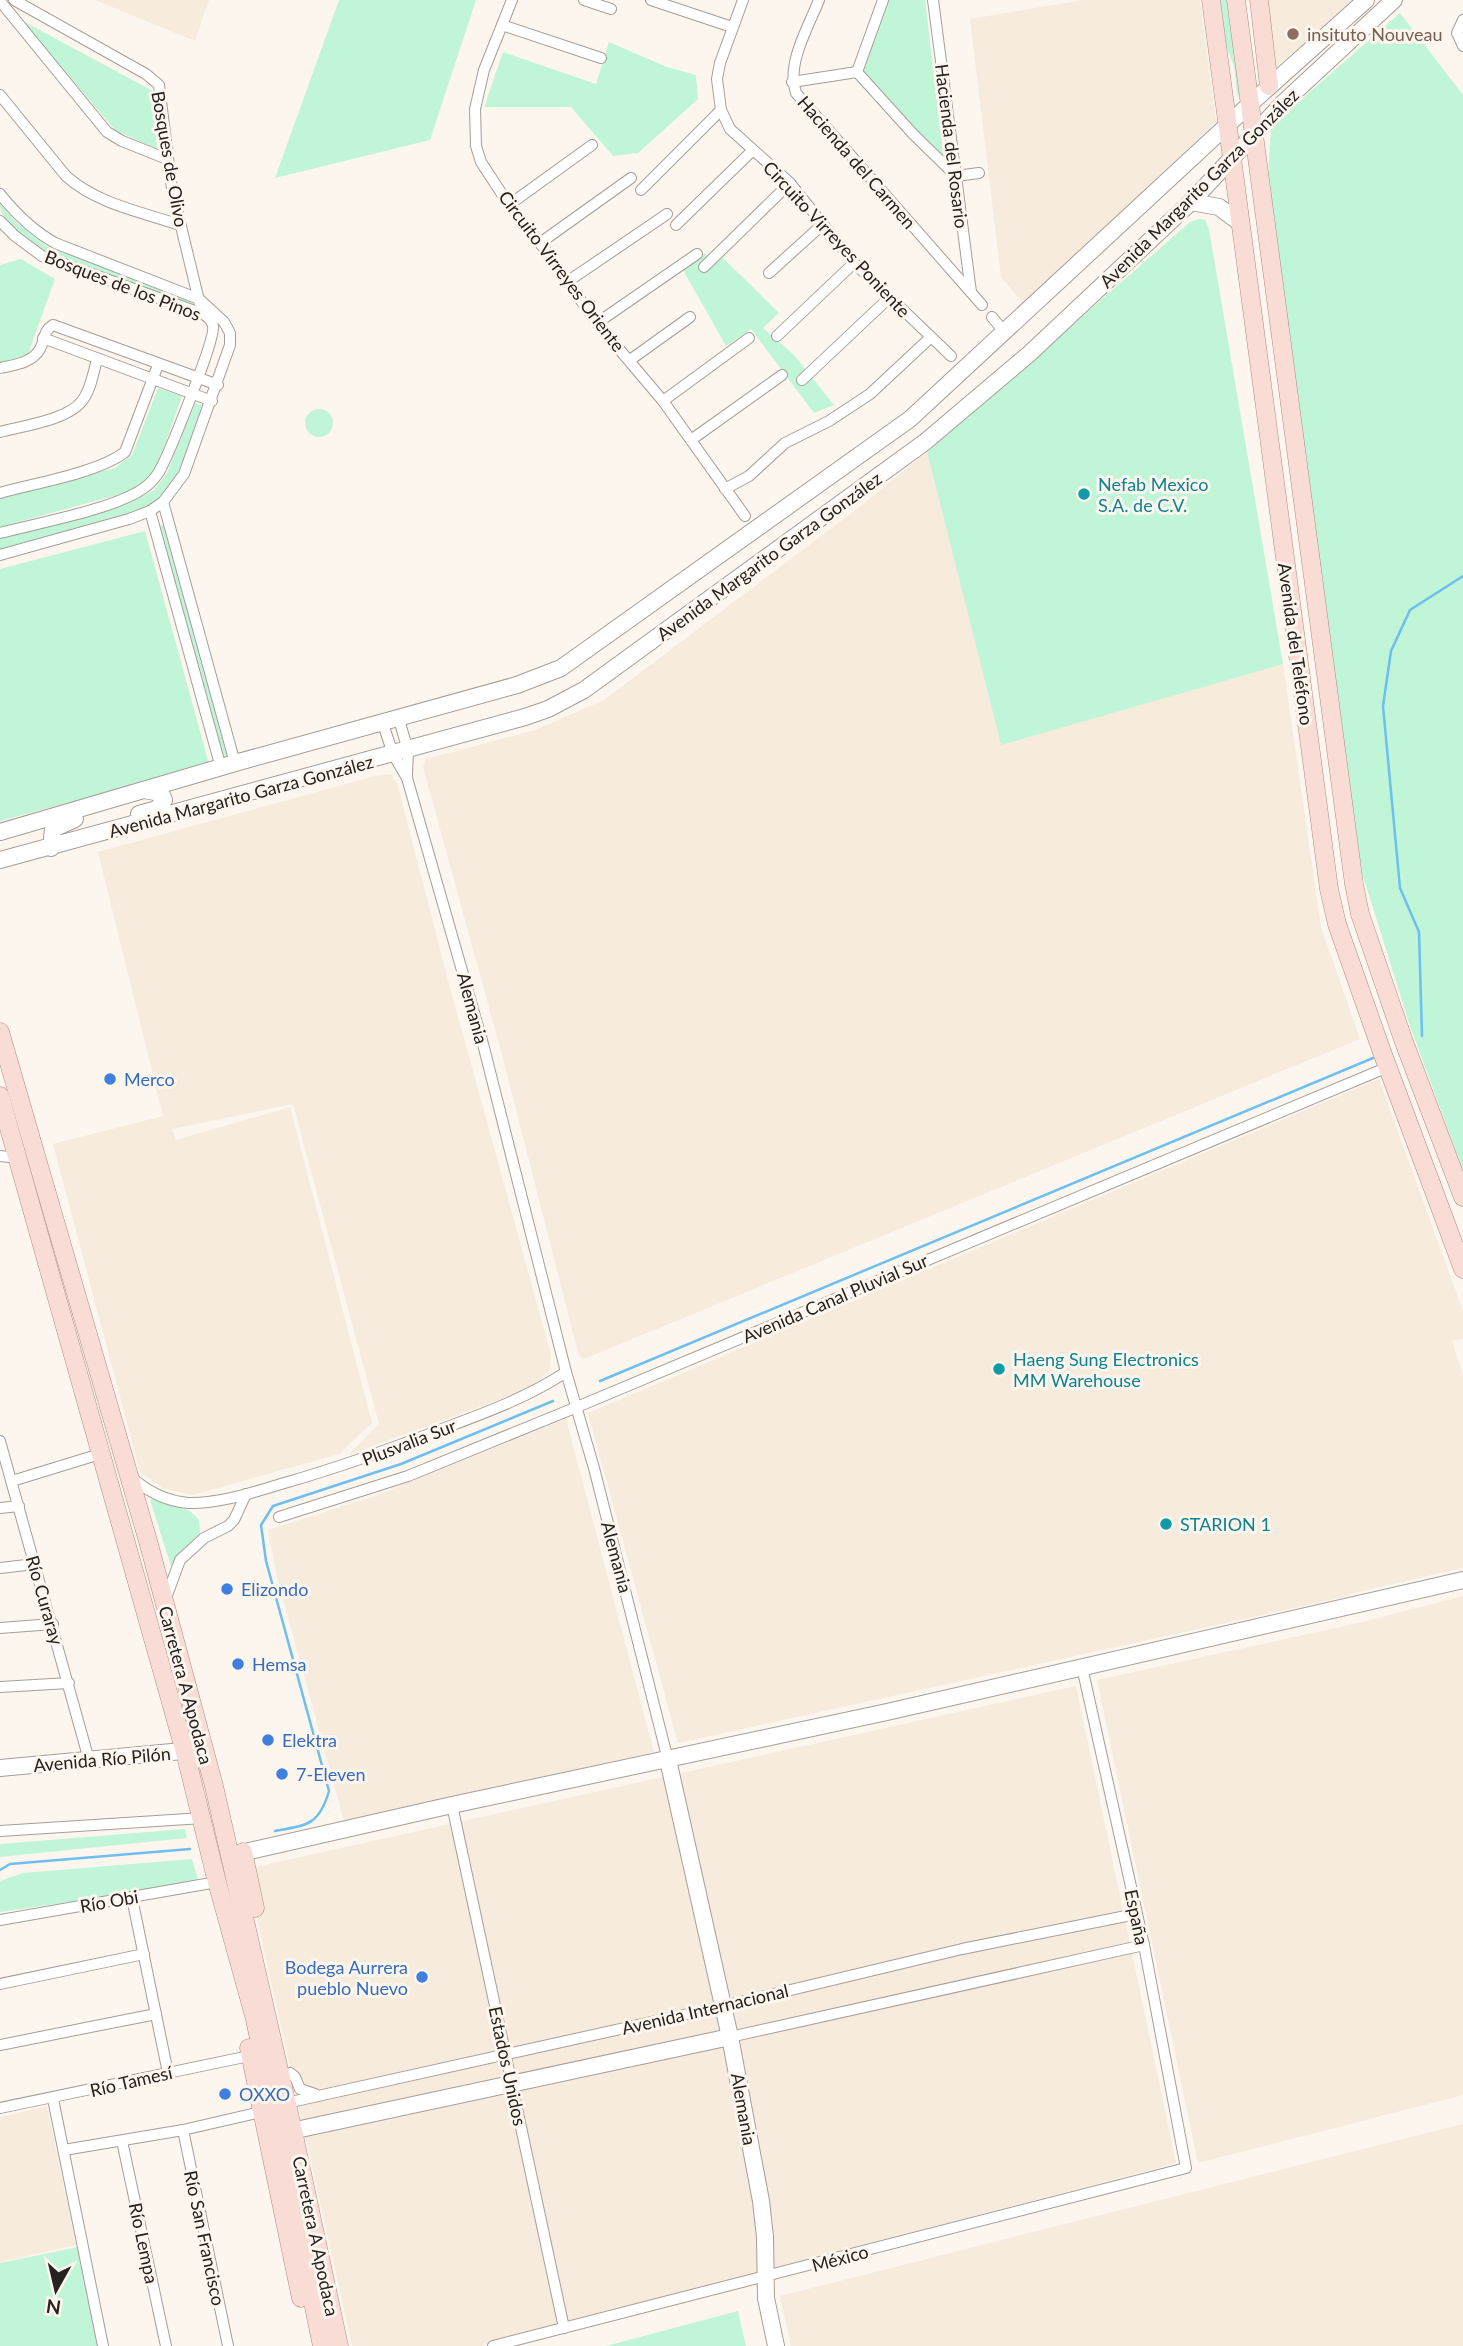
<svg xmlns="http://www.w3.org/2000/svg" width="1463" height="2346" font-family="Lato,sans-serif">
<rect width="100%" height="100%" fill="#fdf6ee"/>
<!-- built -->
<g fill="#f6ebdd">
<path d="M95,0H209L195,41Z"/>
<path d="M1083,0H1200L1216,122L1024,304L1001,277L970,19Z"/>
<path d="M1265,0H1358L1274,68Z"/>
<path d="M927,452L1001,744L1283,664L1321,927L1360,1039L584,1359L579,1356L501,1051L423,767L426,759L535,730L604,700L858,508Z"/>
<path d="M391,774L398,786L446,973L551,1355L549,1372L526,1390L348,1455L379,1424L293,1104L172,1129L176,1140L290,1107L372,1423L339,1454L193,1495L164,1489L140,1472L53,1144L163,1116L98,852L375,776Z"/>
<path d="M1379,1079L1463,1311V1339L1452,1341L1463,1375V1568L1349,1594V1596L678,1743L588,1413Z"/>
<path d="M566,1419L654,1752L344,1821L277,1577L268,1530L375,1496Z"/>
<path d="M1463,1596V2095L1198,2163L1097,1680L1359,1623Z"/>
<path d="M1076,1686L1176,2163L481,2346H352L246,1869Z"/>
<path d="M47,2106L76,2245L0,2262V2117Z"/>
<path d="M1463,2124V2346H791L780,2296Z"/>
</g>
<!-- green -->
<g fill="#c1f5d8">
<path d="M339,0H476L430,140L275,178Z"/>
<path d="M887,0H925L944,158L861,72Z"/>
<path d="M1219,0H1231L1240,96L1237,95L1234,67L1225,43Z"/>
<path d="M1400,13L1463,95V1170L1410,1026L1362,873L1324,631L1268,176L1271,126Z"/>
<path d="M21,20L153,91L157,149L115,130Z"/>
<path d="M609,42L667,67L696,75L698,99L638,153L613,156L571,107H484L503,52L596,84Z"/>
<path d="M0,204L18,224L46,246L190,300L192,307L42,251C27,240 0,224 0,204Z"/>
<path d="M1199,219L1205,220L1209,229L1283,664L1001,745L927,452L1190,222Z"/>
<path d="M705,253L712,265L723,258L779,313L763,328L794,355L834,405L814,413L751,329L726,346L683,270Z"/>
<path d="M21,259L55,279L27,357L0,365V265Z"/>
<path d="M158,388L182,396L157,467L140,485L128,492L0,527V499L115,468L132,455Z"/>
<path d="M195,403L206,407L175,479L167,492L147,510L0,550V538L131,502L153,491L167,473Z"/>
<circle cx="319" cy="423" r="14"/>
<path d="M165,524L229,763L225,764L160,526Z"/>
<path d="M145,531L209,764L0,821V569Z"/>
<path d="M153,1499L190,1511L199,1520L200,1533L178,1555L171,1566L150,1500Z"/>
<path d="M185,1829L187,1838L0,1857V1844Z"/>
<path d="M192,1859L199,1883L0,1912V1881L23,1873Z"/>
<path d="M78,2247L97,2346H0V2263Z"/>
<path d="M738,2311L746,2346H606Z"/>
</g>
<g fill="none" stroke-linecap="round" stroke-linejoin="round">
<!-- stream -->
<g stroke="#6dbff0" stroke-width="2.5">
<path d="M1422,1036L1419,932L1400,888L1383,706L1391,651L1410,610L1463,576"/>
<path d="M600,1381L1373,1058"/>
<path d="M275,1831C308,1825 319,1825 329,1791L266,1561L261,1525L273,1506L401,1464L553,1401"/>
<path d="M0,1870L10,1864L190,1849"/>
</g>
<defs>
<g id="street">
<path d="M14,0L146,74L159,85L172,189L200,305"/>
<path d="M512,0L484,70L475,109L476,146L481,162L509,205L540,243L597,323L663,401L745,516"/>
<path d="M584,0L611,9"/>
<path d="M651,0L732,27"/>
<path d="M743,0L720,63L717,79L721,110L730,129L790,183L854,263L951,356"/>
<path d="M819,0C808,28 786,64 796,93L982,305"/>
<path d="M883,0L857,72L913,134L956,176L979,173"/>
<path d="M933,0L971,292"/>
<path d="M0,1L107,132L122,141L167,159"/>
<path d="M1463,20L1457,33L1463,46"/>
<path d="M502,25L601,58"/>
<path d="M792,82L857,72"/>
<path d="M0,95L66,176C97,204 142,212 180,225"/>
<path d="M641,190L721,110"/>
<path d="M0,194C16,214 32,230 55,243L199,299L224,322L230,333V345L184,474L163,502L150,511L129,519L0,555"/>
<path d="M509,205L592,145"/>
<path d="M0,221L15,236L42,256L203,314C208,317 212,320 213,326C216,339 168,456 159,472C155,478 150,484 144,488C115,509 38,523 0,533"/>
<path d="M676,225L752,151"/>
<path d="M540,243L631,178"/>
<path d="M704,267L790,183"/>
<path d="M769,273L822,225"/>
<path d="M567,282L667,214"/>
<path d="M992,317L1005,333"/>
<path d="M597,323L697,254"/>
<path d="M777,336L854,263"/>
<path d="M43,338L212,401"/>
<path d="M630,360L690,317"/>
<path d="M0,368C14,365 32,363 40,349C45,340 43,331 53,325L218,385"/>
<path d="M802,380L889,298"/>
<path d="M663,401L749,338"/>
<path d="M0,432C22,426 68,420 82,401C91,390 93,373 97,360"/>
<path d="M691,440L782,375"/>
<path d="M725,489L749,476L785,443L829,421L870,394L930,338"/>
<path d="M0,493C35,483 98,473 125,452L158,365"/>
<path d="M163,502L235,763"/>
<path d="M150,511L221,768"/>
<path d="M399,720L408,750L407,775"/>
<path d="M383,724L393,754L407,778L483,1044L566,1372L594,1468L668,1760"/>
<path d="M0,1156L9,1157"/>
<path d="M0,1441L89,1760"/>
<path d="M131,1477C148,1492 166,1501 188,1503C221,1504 257,1491 288,1482C343,1466 396,1447 450,1426C490,1411 530,1396 566,1372"/>
<path d="M12,1481L100,1454"/>
<path d="M0,1508L19,1506"/>
<path d="M279,1517L408,1476L577,1407L1388,1067"/>
<path d="M0,1568L35,1564"/>
<path d="M166,1598L180,1560L204,1538L228,1526L234,1520L246,1494"/>
<path d="M0,1628L53,1624"/>
<path d="M0,1687L69,1683"/>
<path d="M452,1805L564,2328"/>
<path d="M0,1831L203,1818"/>
<path d="M132,1898L168,2073"/>
<path d="M0,1920L217,1882"/>
<path d="M0,1984L144,1954"/>
<path d="M730,2037L1144,1945"/>
<path d="M0,2045L156,2014"/>
<path d="M290,2073L295,2077L300,2089L315,2094"/>
<path d="M53,2099L103,2346"/>
<path d="M282,2104L724,2006L962,1949L1136,1914"/>
<path d="M0,2108L254,2055"/>
<path d="M183,2130L228,2346"/>
<path d="M122,2141L166,2346"/>
<path d="M64,2150L183,2130L261,2112"/>
<path d="M493,2346L1186,2168L1144,1945L1082,1667"/>
</g>
<g id="secondary">
<path d="M1191,202L1219,207L1239,222"/>
<path d="M139,814L157,809L164,800L161,793L144,790"/>
<path d="M0,832L235,763L517,685L561,668L910,419L1250,104L1366,0"/>
<path d="M51,848L53,829L75,819"/>
<path d="M0,860L525,717L548,709L584,690L925,442L1029,354L1191,202L1284,102L1394,0"/>
<path d="M668,1760L730,2037L761,2201L765,2237L766,2298L776,2346"/>
<path d="M0,1768L204,1749"/>
<path d="M232,1855L452,1805L887,1712L1463,1580"/>
<path d="M282,2133L730,2037"/>
</g>
<g id="primary">
<path d="M1211,0L1329,889L1337,924L1382,1052L1463,1269"/>
<path d="M1236,0L1354,884L1360,914L1404,1042L1463,1197"/>
<path d="M1259,0L1269,86"/>
<path d="M0,1032L148,1541L214,1786L293,2131L339,2346"/>
<path d="M0,1096L185,1752L217,1882L255,2019L322,2346"/>
<path d="M243,1852L255,1908"/>
<path d="M249,2048L301,2298"/>
</g>
</defs>
<!-- street casing -->
<use href="#street" stroke="#a59e97" stroke-width="12"/>
<!-- secondary casing -->
<use href="#secondary" stroke="#a59e97" stroke-width="18"/>
<!-- primary casing -->
<use href="#primary" stroke="#ac8c83" stroke-width="19"/>
<!-- street -->
<use href="#street" stroke="#fff" stroke-width="10"/>
<!-- secondary -->
<use href="#secondary" stroke="#fff" stroke-width="16"/>
<!-- primary -->
<use href="#primary" stroke="#f9dcd5" stroke-width="18"/>
</g>
<!-- markers -->
<circle fill="#8d6e63" stroke="#fdf6ee" stroke-width="2.5" cx="1293" cy="34" r="7"/>
<g fill="#0f9aa8" stroke="#fdf6ee" stroke-width="2.5">
<circle cx="1084" cy="494" r="7"/>
<circle cx="999" cy="1369" r="7"/>
<circle cx="1166" cy="1524" r="7"/>
</g>
<g fill="#3f7fe0" stroke="#fdf6ee" stroke-width="2.5">
<circle cx="110" cy="1079" r="7"/>
<circle cx="227" cy="1589" r="7"/>
<circle cx="238" cy="1664" r="7"/>
<circle cx="268" cy="1740" r="7"/>
<circle cx="282" cy="1774" r="7"/>
<circle cx="422" cy="1977" r="7"/>
<circle cx="225" cy="2094" r="7"/>
</g>
<g text-anchor="middle" dominant-baseline="central" stroke-width="6" stroke-linejoin="round" paint-order="stroke">
<!-- education labels -->
<g font-size="18" fill="#785e54" stroke="#fdf6ee" text-anchor="start">
<text x="1307" y="34">insituto Nouveau</text>
</g>
<!-- street labels -->
<g font-size="18" fill="#25221f" stroke="#fdf6ee">
<text transform="translate(952 146) rotate(83)">Hacienda del Rosario</text>
<text transform="translate(170 159) rotate(80)">Bosques de Olivo</text>
<text transform="translate(857 162) rotate(49)">Hacienda del Carmen</text>
<text transform="translate(1199 188) rotate(-45)">Avenida Margarito Garza González</text>
<text transform="translate(837 239) rotate(47)">Circuito Virreyes Poniente</text>
<text transform="translate(562 271) rotate(53)">Circuito Virreyes Oriente</text>
<text transform="translate(123 285) rotate(21)">Bosques de los Pinos</text>
<text transform="translate(769 556) rotate(-36)">Avenida Margarito Garza González</text>
<text transform="translate(1296 644) rotate(82)">Avenida del Teléfono</text>
<text transform="translate(241 796) rotate(-15)">Avenida Margarito Garza González</text>
<text transform="translate(473 1008) rotate(75)">Alemania</text>
<text transform="translate(835 1298) rotate(-23)">Avenida Canal Pluvial Sur</text>
<text transform="translate(409 1442) rotate(-21)">Plusvalia Sur</text>
<text transform="translate(617 1557) rotate(75)">Alemania</text>
<text transform="translate(45 1600) rotate(74)">Río Curaray</text>
<text transform="translate(186 1685) rotate(75)">Carretera A Apodaca</text>
<text transform="translate(102 1759) rotate(-5)">Avenida Río Pilón</text>
<text transform="translate(109 1901) rotate(-10)">Río Obi</text>
<text transform="translate(1137 1917) rotate(78)">España</text>
<text transform="translate(705 2009) rotate(-13)">Avenida Internacional</text>
<text transform="translate(508 2066) rotate(78)">Estados Unidos</text>
<text transform="translate(131 2081) rotate(-13)">Río Tamesí</text>
<text transform="translate(744 2109) rotate(80)">Alemania</text>
<text transform="translate(316 2236) rotate(78)">Carretera A Apodaca</text>
<text transform="translate(205 2238) rotate(78)">Río San Francisco</text>
<text transform="translate(144 2243) rotate(78)">Río Lempa</text>
<text transform="translate(840 2258) rotate(-15)">México</text>
</g>
<!-- culture labels -->
<g font-size="18" fill="#0d838f" stroke="#fdf6ee" text-anchor="start">
<text x="1098" y="484">Nefab Mexico<tspan x="1098" dy="21">S.A. de C.V.</tspan></text>
<text x="1013" y="1359">Haeng Sung Electronics<tspan x="1013" dy="21">MM Warehouse</tspan></text>
<text x="1180" y="1524">STARION 1</text>
</g>
<!-- shop labels -->
<g font-size="18" fill="#366cbe" stroke="#fdf6ee" text-anchor="start">
<text x="124" y="1079">Merco</text>
<text x="241" y="1589">Elizondo</text>
<text x="252" y="1664">Hemsa</text>
<text x="282" y="1740">Elektra</text>
<text x="296" y="1774">7-Eleven</text>
<text x="408" y="1967" text-anchor="end">Bodega Aurrera<tspan x="408" dy="21">pueblo Nuevo</tspan></text>
<text x="239" y="2094">OXXO</text>
</g>
</g>
<!-- north arrow -->
<g transform="translate(56 2290) rotate(188)" stroke="#fdf6ee" stroke-width="5" paint-order="stroke">
<path d="M0-5L12 26L0 18L-12 26Z" fill="#25221f"/>
<text y="-10" font-size="19" font-weight="bold" text-anchor="middle" fill="#25221f">N</text>
</g>
</svg>
